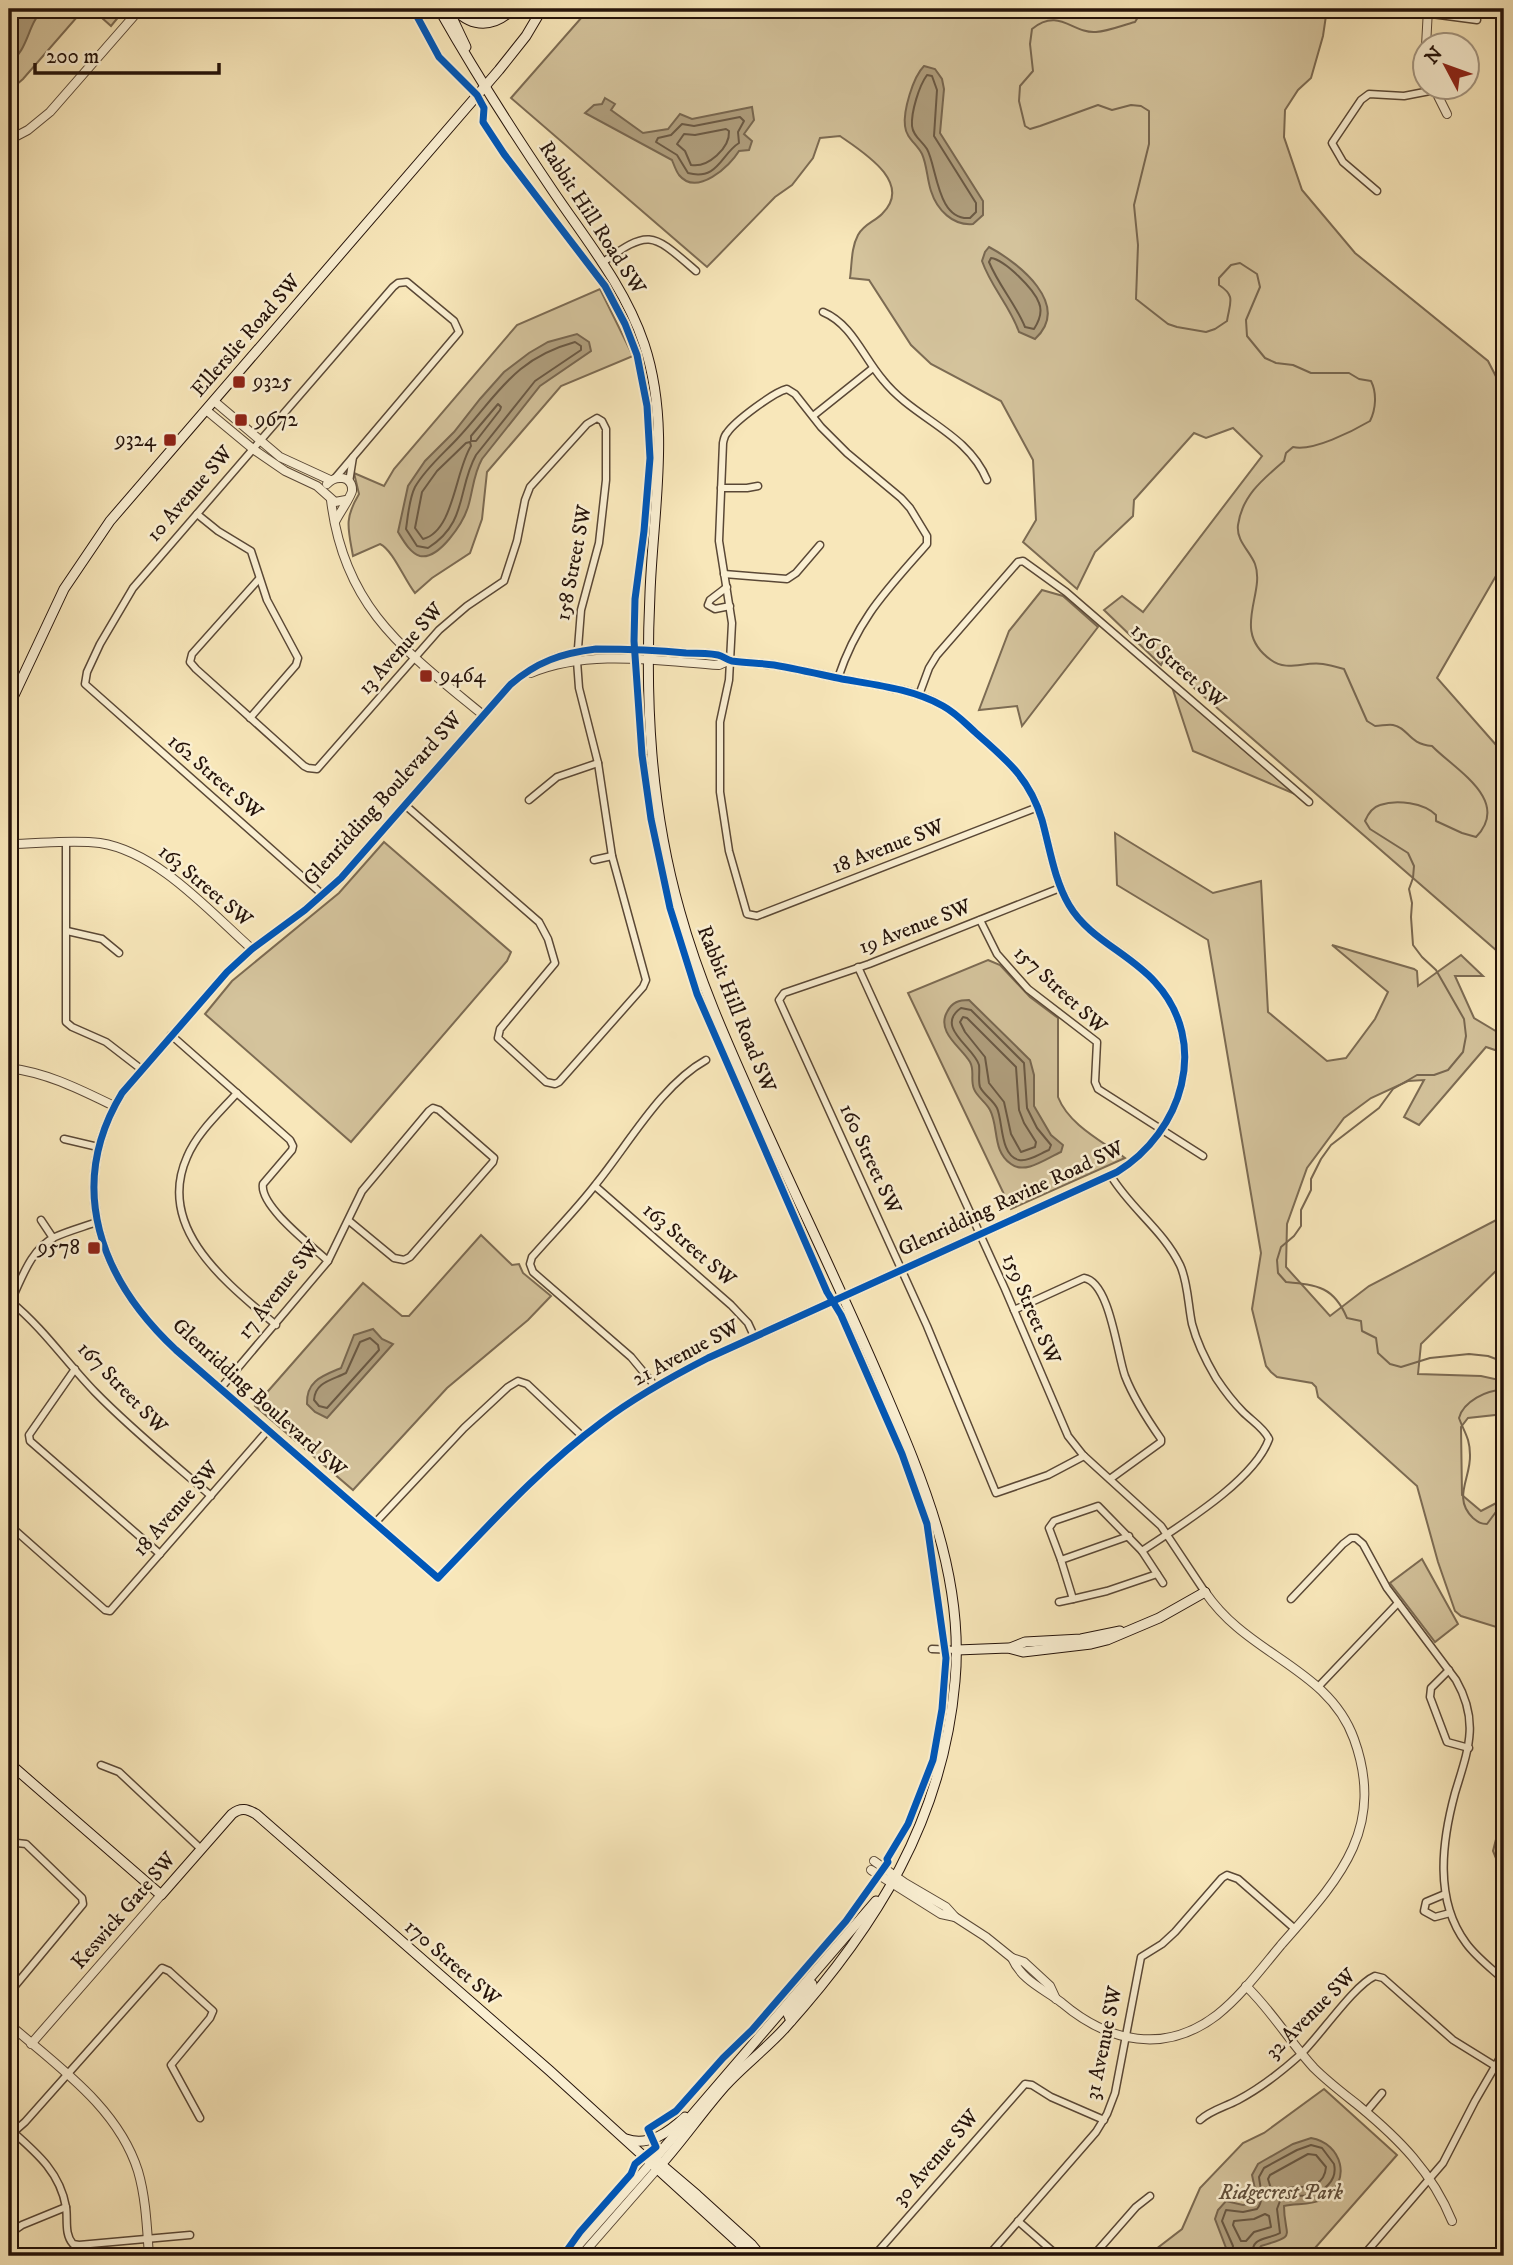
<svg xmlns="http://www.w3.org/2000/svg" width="1513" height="2265" font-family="'IM FELL DW Pica',serif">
<rect width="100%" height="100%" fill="#f8e7ba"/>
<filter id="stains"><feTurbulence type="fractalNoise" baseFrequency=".00286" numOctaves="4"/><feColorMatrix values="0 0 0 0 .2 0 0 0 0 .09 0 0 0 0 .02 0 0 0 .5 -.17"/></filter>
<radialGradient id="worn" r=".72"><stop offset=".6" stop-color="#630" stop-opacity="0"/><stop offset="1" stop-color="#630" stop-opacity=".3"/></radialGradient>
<!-- green -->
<g fill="#d4c39c" stroke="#7c6b53" stroke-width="2">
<path d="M9,9H84L23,79L9,91Z"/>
<path d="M92,9H125L111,26Z"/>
<path d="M589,9H1327L1323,36L1311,78L1298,90L1285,110L1284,137L1302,190L1355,253L1488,361L1504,392V562L1437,678L1504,754V957L1163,661L1161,665L1104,610L1122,596L1143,612L1262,456L1233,428L1206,438L1194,433L1134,500L1133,516L1095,552L1077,589L1023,542L1036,520L1033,460L1001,401L931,364L911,345L869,280L850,278C852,264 851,248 858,235C864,224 874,222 882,214C914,183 863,152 840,136L820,138L813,158L792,185L775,197L707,267L511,98Z"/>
<path d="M600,289L633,356L561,386L487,472L482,519L470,553L432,578L415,593C405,581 393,550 380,544L353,556C348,528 344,519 359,494L354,473L384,486L394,469L517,325Z"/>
<path d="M1042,590L1063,596L1098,627L1022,726L1017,706L979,710L1009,631Z"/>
<path d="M1172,687L1295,794L1193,751Z"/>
<path d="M1115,833L1213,893L1261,881L1268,1012L1327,1061L1346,1058L1375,1019L1388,992L1332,945L1414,969L1417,971L1418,986L1461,955L1483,976H1455L1474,1018L1504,1036V1053L1486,1047L1419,1125L1404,1117L1424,1080L1408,1081L1371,1098L1344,1118L1307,1168L1287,1224L1286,1267L1330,1316L1369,1286L1504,1216L1503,1264L1421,1344L1418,1374L1481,1376L1504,1381V1414L1468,1418L1461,1427L1462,1495L1481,1511L1504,1499C1504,1518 1499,1534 1501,1553L1504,1554V1632L1503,1629L1461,1616L1455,1611L1438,1562L1417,1486L1318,1397L1316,1387L1312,1383L1277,1377L1271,1372L1266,1366L1252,1309L1261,1253L1208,940L1117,885Z"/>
<path d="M384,842L511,952L507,961L351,1142L205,1014L232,981L339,893Z"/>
<path d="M988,960L1000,965L1030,997L1058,1018V1097C1069,1125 1102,1141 1125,1158L1011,1209L908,993Z"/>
<path d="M481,1235L512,1265L519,1264L523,1273L551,1296L528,1320L447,1388L353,1490L255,1406L363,1283L402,1316H409Z"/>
<path d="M1422,1559L1458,1624L1435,1642L1390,1583Z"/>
<path d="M1504,1808V1878L1493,1851Z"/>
<path d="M1324,2089L1397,2155L1308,2256H1147L1182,2229L1200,2188L1243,2143L1264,2133Z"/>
</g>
<!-- water -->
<g fill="#b09f7e" stroke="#786750" stroke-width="2">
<path d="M9,9H46C27,19 30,51 9,62Z"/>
<path d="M924,66L935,69L942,79L944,89L940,133L983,201V215L973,224C953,226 937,210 931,191C927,179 927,165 922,154C917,144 906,138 905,126C903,111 913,77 924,66Z"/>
<path d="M605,98L615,104L611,110L643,133L668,129L680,114L692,119L752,107L754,120L744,134L752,141L749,150L739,151C730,166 697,197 679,175C676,171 674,165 672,160L585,113L594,105L602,104Z"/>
<path d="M989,247C1019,263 1072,305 1035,339L1019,332C1010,306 991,287 982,261L985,252Z"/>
<path d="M577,334L589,342L591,351L540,386L482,459C473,475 473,491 468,507C463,523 439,560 420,556C410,553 403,540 398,532L408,486L425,461L454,432L480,399L504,372L529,353L548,342Z"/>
<path d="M969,1000L1030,1060L1034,1075V1106L1051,1135L1063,1145L1061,1152C1047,1158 1025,1175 1011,1164C992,1151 999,1127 990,1110C986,1102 977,1097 974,1089C970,1080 975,1071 970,1062C961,1047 936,1032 947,1012C952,1002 959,1000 969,1000Z"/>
<path d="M373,1329L382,1339L393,1344L327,1418L315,1412L307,1404C306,1381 322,1376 341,1368L354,1335Z"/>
<path d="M1311,2138C1342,2143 1353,2182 1323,2199C1311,2206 1296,2203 1284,2206C1284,2238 1299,2235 1261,2246L1259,2249L1261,2256H1187L1206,2253L1224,2254L1226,2248L1215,2219L1218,2210L1226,2201L1243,2205L1253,2203L1255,2189L1252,2175L1258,2164L1263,2161L1293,2144Z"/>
</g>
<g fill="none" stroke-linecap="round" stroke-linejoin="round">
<!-- shore -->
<g stroke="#6a5944" stroke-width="2">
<path d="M927,75L932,76L937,90L934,136L976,203V212L970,218C937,221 937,167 927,149C922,141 913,136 912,126C911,112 919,86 927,75Z"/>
<path d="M740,117L744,121L738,132L739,143C721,154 718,181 688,173L677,155L656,142L658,138L671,135L682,124L694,126Z"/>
<path d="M726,129L729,131C730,148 708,168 691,165L685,151L677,144L684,134L695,135Z"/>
<path d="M991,258C1005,260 1034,289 1039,303C1043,312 1039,321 1034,329L1025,327C1015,303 999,286 989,262Z"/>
<path d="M575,342L581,346V350L535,381L476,455C457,489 468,523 428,548L417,546L406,529C408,516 409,499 415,487C426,468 443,454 457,439C498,395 513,359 575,342Z"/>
<path d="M498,404L501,407L500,410L476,441H471V436Z"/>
<path d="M470,442L471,446C455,471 454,531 423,539L415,528L422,492L437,471L466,443Z"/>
<path d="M961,1008L971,1010L1024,1063L1027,1108L1037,1128L1051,1145L1049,1150C1041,1153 1028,1162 1019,1160C1000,1156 1003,1121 997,1108C993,1100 984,1095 980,1087C978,1081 980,1072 979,1065C974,1047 934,1027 961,1008Z"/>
<path d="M963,1017L967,1018L1016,1067L1019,1110L1024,1123L1036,1142L1035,1147L1021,1152L1011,1134L1004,1102L989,1083L985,1057L965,1032L960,1022Z"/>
<path d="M370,1338L378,1345L379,1350L327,1408L319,1406L314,1400C315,1382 332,1380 346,1373L360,1342Z"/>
<path d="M1308,2154L1316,2155L1326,2167C1324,2192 1299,2185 1283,2189C1279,2190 1276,2192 1272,2192L1268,2179L1270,2175Z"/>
<path d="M1265,2214L1269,2216L1271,2227L1254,2232L1246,2241H1241L1233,2225L1234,2221L1254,2219Z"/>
<path d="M1231,2256L1233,2246L1222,2221L1226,2210L1243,2212L1257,2209C1265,2199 1260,2188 1259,2177L1264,2168L1297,2150L1311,2145L1322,2148L1334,2164C1336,2173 1334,2179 1328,2185C1312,2202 1295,2191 1280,2201L1277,2209L1280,2233C1268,2240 1250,2236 1253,2256"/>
</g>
<!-- stream -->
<g stroke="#786750" stroke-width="2">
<path d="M1143,9L1135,22C1123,25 1109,31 1096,32C1073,34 1059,7 1032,29L1030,44L1033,71L1020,86L1019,101L1025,126L1030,129L1040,126L1098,105L1112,110L1131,105L1141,106L1149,111V144L1134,205L1138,245L1136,299L1168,324L1177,327L1206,332L1215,329L1227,321C1230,302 1236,296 1219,285V278L1231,265L1240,263L1257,274L1260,287L1246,320L1247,336L1265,358L1276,363L1293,365L1311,373H1349L1359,379L1371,381C1377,393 1376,409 1370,421C1353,431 1312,452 1293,447L1286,453L1284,461C1263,479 1242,496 1238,525C1236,541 1250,551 1255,564C1266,594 1230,631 1271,660C1287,672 1304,661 1323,664C1330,665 1337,667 1344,669L1367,721L1375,726C1381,726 1388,724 1393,725C1409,728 1408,744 1432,746C1454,769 1512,800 1476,837L1462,833L1436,821V815C1424,803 1397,799 1380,805C1373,807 1368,814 1365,821L1370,829L1408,853L1414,866L1413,878L1409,889L1412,903L1411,917L1413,945L1422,957L1436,970L1464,1019L1466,1036L1463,1052L1448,1070L1434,1075H1417L1393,1089L1379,1108L1331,1145L1321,1159L1311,1179V1190L1301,1210V1226L1294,1236L1281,1247L1277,1260L1278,1273L1286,1282C1318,1285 1334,1287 1347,1318L1361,1321L1362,1331L1376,1338L1378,1353L1390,1364L1401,1367L1430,1358L1469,1354L1488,1356L1504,1362"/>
<path d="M1504,1390C1487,1389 1463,1402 1459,1418C1464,1432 1470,1438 1470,1455C1471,1478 1452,1498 1473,1518C1478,1522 1480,1524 1487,1524L1501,1505L1504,1487"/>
</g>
<defs>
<g id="minor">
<path d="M1394,9L1477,20"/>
<path d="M1377,191L1343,162L1332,143L1361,100L1369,94L1404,96L1435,90"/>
<path d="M602,263C650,228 652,233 696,271"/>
<path d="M823,312C852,324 863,357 883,380C914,419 967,432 987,480"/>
<path d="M813,416L873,368"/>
<path d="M349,482L353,457"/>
<path d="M721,488H747L758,486"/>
<path d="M197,514L218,531L251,551L267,600L298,658L296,665L250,718"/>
<path d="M724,574L787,579L796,573L820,545"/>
<path d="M259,579L192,654L190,662L196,669L304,766L308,768L317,769L439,630L467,606L504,581L517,541L525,500L530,487L587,424L597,418L602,421L606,429V480L599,543L581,610L577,661L579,688L598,763L612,856L646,980L643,987L559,1082L555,1084L546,1082L498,1038L500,1029L555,963L548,939L539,922L405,805"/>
<path d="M727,587L710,600L708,605L715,609L730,606"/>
<path d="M838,678C858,618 887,590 927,544V536L910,508L901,498L847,453L821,427L795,394L787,389C774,392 735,421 727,433C724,436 724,439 723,443L719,541L732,623L729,680L720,722V792L729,851L747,914L757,916L1038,807"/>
<path d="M919,695L929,668L937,655L1018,562L1023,561L1066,592L1309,802"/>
<path d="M529,800L557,777L598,763"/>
<path d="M66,843V1022L72,1027L106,1042L141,1069"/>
<path d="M594,860L612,856"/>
<path d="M1060,888L869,964L784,993L779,1000L927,1326L996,1493L1048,1475L1084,1456"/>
<path d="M323,895L85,684L87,672L100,644L133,588L393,287L398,283L407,282L454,321L459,332L336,477"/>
<path d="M980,920L997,954L1028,989L1097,1042L1095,1082L1098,1089L1203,1156"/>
<path d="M67,931L102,939L119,953"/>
<path d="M858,967L1005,1289L1068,1436L1083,1455L1161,1526L1205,1592"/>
<path d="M171,1035L290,1140L293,1146L292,1150L263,1184C259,1206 312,1246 328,1261"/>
<path d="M237,1093C219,1113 197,1133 187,1157C155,1229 228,1284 276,1325"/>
<path d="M64,1139L98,1147"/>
<path d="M595,1186L731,1305L748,1323L754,1336"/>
<path d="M41,1220L53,1238"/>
<path d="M11,1302C43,1328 66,1362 95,1392C131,1429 172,1462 211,1496"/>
<path d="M9,1305C21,1281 30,1249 55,1237C68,1231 83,1227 97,1222"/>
<path d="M1014,1310L1084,1278C1110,1282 1117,1354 1125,1376C1134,1399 1147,1419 1161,1439V1442L1110,1479"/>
<path d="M75,1369L29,1435L30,1441L160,1554"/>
<path d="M655,1386L631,1357L533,1272L530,1264L532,1257C553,1233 576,1210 596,1184C628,1145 661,1085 706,1060"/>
<path d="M220,1389L328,1261L362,1191L429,1111L433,1108L439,1110L494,1158L493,1162L410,1257L404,1260L394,1258L348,1220"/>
<path d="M375,1523L464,1428L508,1387L518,1381L527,1384L583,1437"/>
<path d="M9,1525L105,1610L110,1611L268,1430"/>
<path d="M1129,1536L1061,1560L1073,1599L1107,1591L1157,1574"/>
<path d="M1142,1551L1163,1583"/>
<path d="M1061,1560L1049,1528L1054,1521L1098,1506L1142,1551C1179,1526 1254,1481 1269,1439C1264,1428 1252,1421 1243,1412C1233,1402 1224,1390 1216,1378C1206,1361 1197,1343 1192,1324C1188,1305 1188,1282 1180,1265C1163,1230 1131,1209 1111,1176"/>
<path d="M1291,1599L1343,1544L1351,1538H1356L1363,1544L1387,1588L1456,1680C1480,1722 1468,1750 1455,1793C1442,1841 1434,1900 1466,1943C1476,1957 1491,1968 1504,1980"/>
<path d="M1059,1602L1073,1599"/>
<path d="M932,1649L957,1650"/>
<path d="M1449,1670L1431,1688L1430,1697L1447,1742L1469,1748"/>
<path d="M1319,1686L1398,1603"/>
<path d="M101,1765L119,1772L201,1849"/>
<path d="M9,1851L17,1843L26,1844L82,1898L83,1904L9,1993"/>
<path d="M1445,1894L1426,1902L1424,1911L1435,1917L1450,1913"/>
<path d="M1366,2112L1382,2093"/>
<path d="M1200,2120C1211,2110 1225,2107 1238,2100C1261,2088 1281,2072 1300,2055C1320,2036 1354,1985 1375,1976L1383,1978L1453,2040L1495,2066"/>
<path d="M13,2132C38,2154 60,2173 66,2207C68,2219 64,2234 73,2244L79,2245L190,2235"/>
<path d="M9,2136L25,2122L162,1968L169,1971L213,2011L210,2018L171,2065L200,2118"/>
<path d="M1018,2221L1058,2256"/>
<path d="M9,2234L22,2225L66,2207"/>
<path d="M874,2256L1025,2084L1032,2085L1051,2097L1104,2120"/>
<path d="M988,2256L1096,2132L1107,2114L1115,2093L1141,1957L1162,1944L1175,1932L1222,1878L1227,1875L1238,1879L1295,1929"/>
<path d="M1093,2256L1136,2207L1150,2196"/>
<path d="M1363,2256L1443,2163L1475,2101L1504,2051"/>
</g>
<g id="tertiary">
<path d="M1426,46L1428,9"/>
<path d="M1434,88L1447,114"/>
<path d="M9,140L28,130L50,112L140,9"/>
<path d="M214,401L280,457L330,480"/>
<path d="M206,410L253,449L285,471L317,486L335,502L346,500"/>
<path d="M327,484C335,475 353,475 352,491C351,497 338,515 335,522"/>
<path d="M331,500C344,608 404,650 483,715"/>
<path d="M596,649C626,649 656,650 686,653C696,653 708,653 718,655C723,656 727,660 732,661C746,663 761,663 774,665C797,669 819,674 842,679C876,685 913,689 943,706C956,713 966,724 976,733C1007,760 1030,779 1042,820C1050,849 1054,879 1069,905C1089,939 1129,953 1155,982C1211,1043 1182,1132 1117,1172L708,1358C671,1377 635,1397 602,1422C541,1467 490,1524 438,1578L176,1350C101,1280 65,1187 122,1093L227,972L252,949L305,910L341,878L510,685C536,662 562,653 596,649Z"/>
<path d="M531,673C589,649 658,661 719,665L730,660"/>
<path d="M9,844C38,844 71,839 100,843C158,852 210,912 252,949"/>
<path d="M9,1068C48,1073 79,1089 114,1106"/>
<path d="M871,1870L941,1914L955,1917L946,1907L905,1883L874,1861"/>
<path d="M955,1917L986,1937L1012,1958L1024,1962L1050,1986L1056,1999"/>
<path d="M1012,1958C1022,1981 1044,1989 1062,2003C1108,2042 1165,2055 1217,2015C1241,1996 1261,1969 1281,1945C1337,1881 1387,1830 1354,1739C1334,1683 1279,1663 1237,1627C1225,1617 1214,1605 1205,1592"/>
<path d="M1246,1986C1272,2011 1290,2042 1314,2068C1328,2082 1344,2094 1359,2106C1399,2139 1432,2172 1452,2221"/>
<path d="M9,2024C57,2066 118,2107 138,2171C146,2198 147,2229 149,2256"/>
<path d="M31,2044L161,1895"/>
<path d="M569,2256L650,2164"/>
<path d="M581,2256L657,2169"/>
</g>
<g id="secondary">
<path d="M439,9C474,71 513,132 553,191C586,240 625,287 644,344C671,425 653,510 650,593C645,701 650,807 680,912C699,981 729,1047 758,1112C797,1199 839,1285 877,1373C919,1471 965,1572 955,1681C943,1820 876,1927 785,2028C766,2049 743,2066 725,2086C701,2113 681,2143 657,2169"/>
<path d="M448,9L466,47"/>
<path d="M454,9C473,28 493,28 513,9"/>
<path d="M9,706L64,589L110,521L499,70L526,36L542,9"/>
<path d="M1010,1648L1025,1642L1081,1639L1120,1631"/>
<path d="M957,1650L1008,1648L1023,1652L1091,1644L1107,1640L1159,1618L1205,1592"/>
<path d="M9,1763L161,1895L232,1814C241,1807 247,1809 256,1814L550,2071L753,2256"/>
<path d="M791,2021L788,2014L812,1984"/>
<path d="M626,2139C649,2147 669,2132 685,2117"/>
<path d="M657,2161L697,2195L751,2244L761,2256"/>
<path d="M650,2164L876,1901"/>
</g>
</defs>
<!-- minor casing -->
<use href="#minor" stroke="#5a4836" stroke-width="9"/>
<!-- tertiary casing -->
<use href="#tertiary" stroke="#5a4836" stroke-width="10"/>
<!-- secondary casing -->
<use href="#secondary" stroke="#25130a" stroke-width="11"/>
<!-- minor -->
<use href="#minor" stroke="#faefd2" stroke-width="6"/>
<!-- tertiary -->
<use href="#tertiary" stroke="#faefd2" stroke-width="8"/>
<!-- secondary -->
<use href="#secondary" stroke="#faefd2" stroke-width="9"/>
<defs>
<g id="cycleway">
<path d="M413,9L439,57L477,95L484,108L483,122L504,154L605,286L625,324L637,355L647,406L650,458L644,531L635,599L634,641L642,755L651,819L670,908L697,994L827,1292L841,1315L902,1454L927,1524L946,1658L942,1709L933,1760L908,1824L887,1859L888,1862L846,1921L752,2030L723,2058L676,2111L648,2129L656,2147L635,2164L631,2174L580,2232L565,2253L553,2256"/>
<path d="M596,649C626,649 656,650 686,653C696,653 708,653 718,655C723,656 727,660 732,661C746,663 761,663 774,665C797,669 819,674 842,679C876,685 913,689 943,706C956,713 966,724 976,733C1007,760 1030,779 1042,820C1050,849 1054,879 1069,905C1089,939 1129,953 1155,982C1211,1043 1182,1132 1117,1172L708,1358C671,1377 635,1397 602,1422C541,1467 490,1524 438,1578L176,1350C101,1280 65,1187 122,1093L227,972L252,949L305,910L341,878L510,685C536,662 562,653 596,649Z"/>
</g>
</defs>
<!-- cycleway casing -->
<use href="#cycleway" stroke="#faefd2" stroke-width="11"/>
<!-- cycleway -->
<use href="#cycleway" stroke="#0057b8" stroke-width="7"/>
</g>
<!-- markers -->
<g fill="#8f2418" stroke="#faefd2" stroke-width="2.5">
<rect x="232" y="375" width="14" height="14" rx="3.5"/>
<rect x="234" y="413" width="14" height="14" rx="3.5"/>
<rect x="163" y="433" width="14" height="14" rx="3.5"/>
<rect x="419" y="669" width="14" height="14" rx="3.5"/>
<rect x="87" y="1241" width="14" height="14" rx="3.5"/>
</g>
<g text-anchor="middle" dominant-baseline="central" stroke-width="5" stroke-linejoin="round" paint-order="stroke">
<!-- street labels -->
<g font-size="21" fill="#25130a" stroke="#faefd2">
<text transform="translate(592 218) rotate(57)">Rabbit Hill Road SW</text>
<text transform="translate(246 336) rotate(-49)">Ellerslie Road SW</text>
<text transform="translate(190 494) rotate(-49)">10 Avenue SW</text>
<text transform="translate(574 563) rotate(-79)">158 Street SW</text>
<text transform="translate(401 649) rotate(-48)">13 Avenue SW</text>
<text transform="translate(1178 666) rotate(41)">156 Street SW</text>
<text transform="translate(215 777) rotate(41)">162 Street SW</text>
<text transform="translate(383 799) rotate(-48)">Glenridding Boulevard SW</text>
<text transform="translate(888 847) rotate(-21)">18 Avenue SW</text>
<text transform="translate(205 886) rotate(40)">163 Street SW</text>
<text transform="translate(915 927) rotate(-21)">19 Avenue SW</text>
<text transform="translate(1060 990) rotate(43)">157 Street SW</text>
<text transform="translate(736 1009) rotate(68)">Rabbit Hill Road SW</text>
<text transform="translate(870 1159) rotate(65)">160 Street SW</text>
<text transform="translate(1011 1199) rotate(-25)">Glenridding Ravine Road SW</text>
<text transform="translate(689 1245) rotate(41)">163 Street SW</text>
<text transform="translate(279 1290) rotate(-52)">17 Avenue SW</text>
<text transform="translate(1031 1309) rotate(67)">159 Street SW</text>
<text transform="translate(686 1353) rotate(-28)">21 Avenue SW</text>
<text transform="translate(122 1388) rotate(46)">167 Street SW</text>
<text transform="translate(259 1398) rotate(42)">Glenridding Boulevard SW</text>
<text transform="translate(176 1509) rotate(-49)">18 Avenue SW</text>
<text transform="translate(124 1911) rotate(-49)">Keswick Gate SW</text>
<text transform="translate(452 1963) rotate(41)">170 Street SW</text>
<text transform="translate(1311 2014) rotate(-45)">32 Avenue SW</text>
<text transform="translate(1104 2043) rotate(-78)">31 Avenue SW</text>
<text transform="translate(936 2158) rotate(-49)">30 Avenue SW</text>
</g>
<!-- poi labels -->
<g font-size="21" fill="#25130a" stroke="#faefd2" text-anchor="start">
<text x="253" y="382">9325</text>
<text x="255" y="420">9672</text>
<text x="156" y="440" text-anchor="end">9324</text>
<text x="440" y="676">9464</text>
<text x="80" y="1248" text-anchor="end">9578</text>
</g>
<!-- park labels -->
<g font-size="21" font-style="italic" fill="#62513d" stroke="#faefd2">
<text x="1281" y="2193">Ridgecrest Park</text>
</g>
</g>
<!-- margin -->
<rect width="1513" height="2265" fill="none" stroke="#f8e7ba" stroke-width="35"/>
<rect x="10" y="10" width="1492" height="2244" fill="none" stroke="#25130a" stroke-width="3.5"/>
<rect x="18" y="18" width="1478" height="2230" fill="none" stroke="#25130a" stroke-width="2"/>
<!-- north arrow -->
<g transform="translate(1446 66) rotate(311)"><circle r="33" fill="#faefd2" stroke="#a59782" stroke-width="2"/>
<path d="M0-5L12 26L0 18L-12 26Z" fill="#8f2418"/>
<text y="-10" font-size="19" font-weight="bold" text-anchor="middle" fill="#25130a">N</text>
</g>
<!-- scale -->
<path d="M35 63v10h184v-10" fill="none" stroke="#25130a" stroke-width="3.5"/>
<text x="46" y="63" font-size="21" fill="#25130a" stroke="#faefd2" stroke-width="5" paint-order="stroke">200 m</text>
<rect width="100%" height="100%" filter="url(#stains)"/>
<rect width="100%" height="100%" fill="url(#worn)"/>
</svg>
